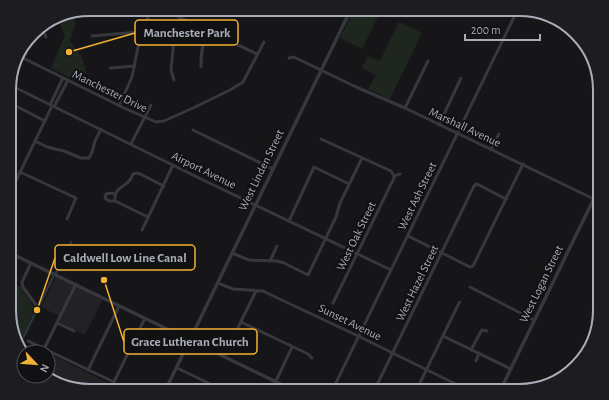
<svg xmlns="http://www.w3.org/2000/svg" width="609" height="400" font-family="'Alegreya Sans',sans-serif">
<rect width="100%" height="100%" fill="#161618"/>
<!-- built -->
<g fill="#222225">
<path d="M56,277L103,299L85,335L59,323L61,317L41,307Z"/>
<path d="M48,353L114,386L115,385L118,387L116,391H89L45,377L43,376H48Z"/>
</g>
<!-- green -->
<g fill="#1e261f">
<path d="M354,9H376L377,10L376,11L380,13L362,49L340,38Z"/>
<path d="M75,12V25L70,41L82,57L86,72L81,83L51,68L65,35L56,17L59,15Z"/>
<path d="M399,22L422,33L390,99L368,89L376,75L362,68L368,56L380,61Z"/>
<path d="M111,249L121,253L124,257L122,261L111,256L109,261L113,263L111,267H110L108,270L103,271L101,269L103,265L101,264L107,251Z"/>
<path d="M20,286L35,309L23,335L13,329L10,321V298L15,287Z"/>
</g>
<g fill="none" stroke-linecap="round" stroke-linejoin="round">
<!-- canal -->
<g stroke="#2c353c" stroke-width="2.5">
<path d="M56,273L71,242"/>
<path d="M24,336L53,277"/>
<path d="M19,348L22,342"/>
</g>
<!-- minor -->
<g stroke="#37383d" stroke-width="3">
<path d="M162,9L257,54"/>
<path d="M41,26L46,37"/>
<path d="M92,36L139,32"/>
<path d="M17,55L124,108L156,122L164,121L193,108L230,90L243,82L264,42"/>
<path d="M289,58L294,57L356,87L405,108L600,202"/>
<path d="M201,67C201,53 202,44 207,31"/>
<path d="M110,68L135,66"/>
<path d="M591,74L598,77"/>
<path d="M174,80L171,70L174,38L175,30L184,9"/>
<path d="M10,85L199,178L391,270"/>
<path d="M10,103L45,121"/>
<path d="M50,105L63,78"/>
<path d="M119,106L132,77L139,42V32L147,20L151,9"/>
<path d="M54,107L68,80"/>
<path d="M405,108L428,61"/>
<path d="M439,125L461,78"/>
<path d="M193,130L273,169"/>
<path d="M321,139L391,171L394,176"/>
<path d="M35,141L47,147L64,151L81,158H89L92,152L95,141L101,129"/>
<path d="M131,144L151,105"/>
<path d="M491,149L499,134"/>
<path d="M20,172L76,198L67,219"/>
<path d="M394,176L400,174"/>
<path d="M10,193L52,106"/>
<path d="M115,194C112,193 110,193 106,194L105,198L109,201H115L148,217"/>
<path d="M115,201C114,187 123,189 130,180C131,179 132,176 133,174L138,173L164,186"/>
<path d="M289,221L314,167L349,184"/>
<path d="M142,230L173,165"/>
<path d="M408,236L470,267L473,266L523,164"/>
<path d="M232,253L249,260L277,261L284,263L308,275L336,217L340,203L362,158"/>
<path d="M270,261L277,246"/>
<path d="M31,263L22,282L23,287L36,305"/>
<path d="M218,283L233,289L263,291L269,294L356,335L470,391"/>
<path d="M470,287L534,320"/>
<path d="M333,303L394,178V176"/>
<path d="M241,322L308,354L312,358"/>
<path d="M57,323L74,331"/>
<path d="M14,335L22,338"/>
<path d="M443,336L511,369"/>
<path d="M28,341L114,382L145,318"/>
<path d="M44,349L76,284"/>
<path d="M471,350L480,333L482,330L487,331"/>
<path d="M224,356L256,291"/>
<path d="M476,361L479,353"/>
<path d="M177,368L225,391"/>
<path d="M88,370L119,306"/>
<path d="M276,381L292,347"/>
<path d="M332,391L518,9"/>
<path d="M374,391L474,186L476,184L479,185L506,199"/>
<path d="M416,391L459,303L460,302"/>
</g>
<!-- tertiary -->
<g stroke="#37383d" stroke-width="3.5">
<path d="M10,253L295,391"/>
<path d="M165,391L351,9"/>
<path d="M500,391L600,186"/>
</g>
</g>
<g text-anchor="middle" dominant-baseline="central" stroke-width="4" stroke-linejoin="round" paint-order="stroke">
<!-- street labels -->
<g font-size="12" fill="#a8adb8" stroke="#111113">
<text transform="translate(110 91) rotate(26)">Manchester Drive</text>
<text transform="translate(465 127) rotate(25)">Marshall Avenue</text>
<text transform="translate(204 170) rotate(26)">Airport Avenue</text>
<text transform="translate(261 170) rotate(-64)">West Linden Street</text>
<text transform="translate(417 196) rotate(-64)">West Ash Street</text>
<text transform="translate(356 236) rotate(-64)">West Oak Street</text>
<text transform="translate(417 283) rotate(-64)">West Hazel Street</text>
<text transform="translate(541 284) rotate(-64)">West Logan Street</text>
<text transform="translate(350 322) rotate(26)">Sunset Avenue</text>
</g>
</g>
<!-- crop -->
<path d="M0 0H609V400H0ZM90 16H519A74 74 0 0 1 593 90V310A74 74 0 0 1 519 384H90A74 74 0 0 1 16 310V90A74 74 0 0 1 90 16Z" fill="#1d1d20" fill-rule="evenodd"/>
<path fill="none" stroke="#a8adb8" stroke-width="2" d="M90 16H519A74 74 0 0 1 593 90V310A74 74 0 0 1 519 384H90A74 74 0 0 1 16 310V90A74 74 0 0 1 90 16Z"/>
<!-- callouts -->
<path fill="none" stroke="#f2b134" stroke-width="1.5" d="M69 52L135 33M37 310L55 258M104 280L124 342"/>
<g fill="#f2b134" stroke="#111113" stroke-width="1.5">
<circle cx="69" cy="52" r="4"/>
<circle cx="37" cy="310" r="4"/>
<circle cx="104" cy="280" r="4"/>
</g>
<g fill="#111113" stroke="#f2b134" stroke-width="1.5">
<rect x="135" y="20" width="103" height="25" rx="4"/>
<rect x="55" y="245" width="140" height="25" rx="4"/>
<rect x="124" y="329" width="133" height="25" rx="4"/>
</g>
<g font-size="13" text-anchor="middle" font-weight="bold" fill="#a8adb8">
<text x="187" y="37">Manchester Park</text>
<text x="125" y="262">Caldwell Low Line Canal</text>
<text x="190" y="346">Grace Lutheran Church</text>
</g>
<!-- north arrow -->
<g transform="translate(36 364) rotate(116)"><circle r="19" fill="#111113" stroke="#4d4f55"/>
<path d="M0-3L7 15L0 10L-7 15Z" fill="#f2b134"/>
<text y="-6" font-size="11" font-weight="bold" text-anchor="middle" fill="#a8adb8">N</text>
</g>
<!-- scale -->
<path d="M465 34v6h75v-6" fill="none" stroke="#a8adb8" stroke-width="2"/>
<text x="471" y="34" font-size="12" fill="#a8adb8" stroke="#111113" stroke-width="3" paint-order="stroke">200 m</text>
</svg>
